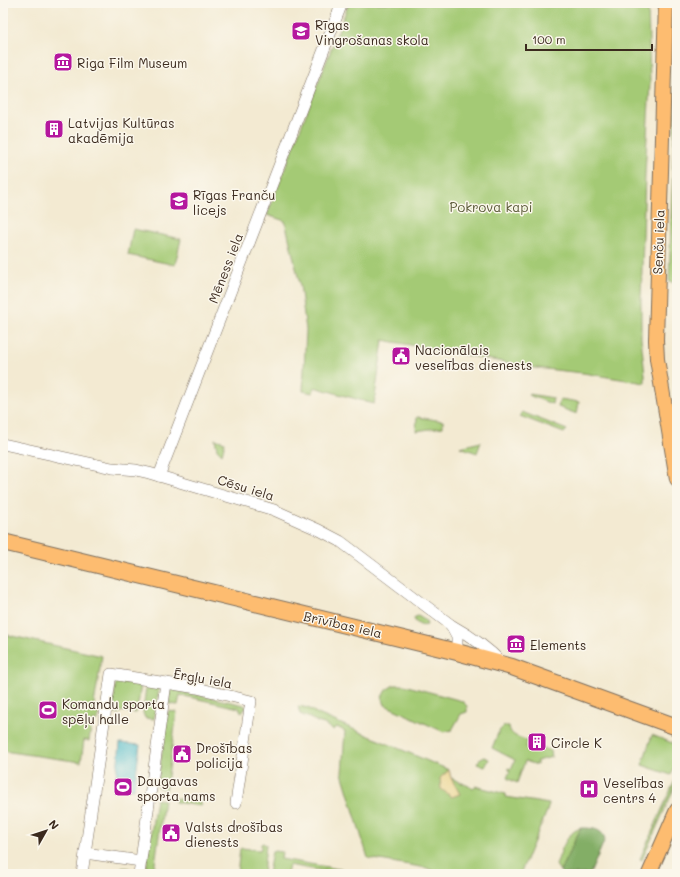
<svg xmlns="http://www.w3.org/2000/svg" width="680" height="877" font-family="Mali,sans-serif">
<rect width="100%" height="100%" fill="#fbf7ec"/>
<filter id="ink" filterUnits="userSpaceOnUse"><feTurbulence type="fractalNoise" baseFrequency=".025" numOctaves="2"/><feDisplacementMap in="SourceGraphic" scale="8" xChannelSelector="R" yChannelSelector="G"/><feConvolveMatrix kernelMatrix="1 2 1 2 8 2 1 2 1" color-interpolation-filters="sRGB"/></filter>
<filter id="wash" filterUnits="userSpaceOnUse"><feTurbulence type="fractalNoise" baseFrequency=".012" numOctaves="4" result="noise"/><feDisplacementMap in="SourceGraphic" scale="16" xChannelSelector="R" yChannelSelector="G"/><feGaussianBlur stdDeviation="0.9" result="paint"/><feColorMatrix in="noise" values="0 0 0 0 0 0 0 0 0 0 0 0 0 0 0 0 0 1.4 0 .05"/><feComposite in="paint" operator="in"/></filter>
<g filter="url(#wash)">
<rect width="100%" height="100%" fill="#f3ead2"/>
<!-- green -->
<g fill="#a4ca74" stroke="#707a49">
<path d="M349,3H648L650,82L645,174L641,300V338L645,375V383L583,373L536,368L383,340L374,404L314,387L313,393L303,391L306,330L300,285L285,221L267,215Z"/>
<path d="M677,52V284L669,281Z"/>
<path d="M133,229L181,239L175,265L128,255Z"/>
<path d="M529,394L553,398L552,404L528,395Z"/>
<path d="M560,399L579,402L577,414L558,407Z"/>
<path d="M522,412L567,430L564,433L520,416Z"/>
<path d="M417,417L443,421V427L416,431Z"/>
<path d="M215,439L225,442L222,454L217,449Z"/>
<path d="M481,442L477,453L460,447Z"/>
<path d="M418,616L426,621L427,625C422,627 416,624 414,619L415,617Z"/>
<path d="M3,634L102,656L93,710L99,711L98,721H92L89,741L84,740L81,762L3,751Z"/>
<path d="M116,681L141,685L137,711L136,713L122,711L118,714L112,713Z"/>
<path d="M394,685H404L462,701L467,706V712L461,714L452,730L444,732L385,705L382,697L386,690Z"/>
<path d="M146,686L159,689L154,719L145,718L143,713Z"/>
<path d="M172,689L244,705L246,707L242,713L239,708L180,695L178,705L169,704L170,691Z"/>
<path d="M298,706L308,708L318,714L449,770L440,778L459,794L451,778L473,788L475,786L506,794V797L549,804L547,811L520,874H439L427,868L368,858L342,773L345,731L337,727L333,730L324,724L317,722L312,719L300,714Z"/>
<path d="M168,711L177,712L166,790L157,787Z"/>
<path d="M504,726H509C510,737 520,737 528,741L526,747L538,750L541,748L551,751L552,757L537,761V765L525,761L517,783L507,778L510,771L508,770V768L511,769L515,760L492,748L499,731Z"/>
<path d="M652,735L677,745V763L671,775L642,765Z"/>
<path d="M484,757L489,759L485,767L477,764L480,759Z"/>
<path d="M675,780L677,782L642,860L640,859Z"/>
<path d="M175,798L199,801L201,806L175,802Z"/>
<path d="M156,799L164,800L154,871L146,869Z"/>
<path d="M581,828L560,871L556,865C561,852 566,832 581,828Z"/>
<path d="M263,843L266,845L263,874H237L240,849L242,848L259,850L261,849V844Z"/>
<path d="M275,851L282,852L281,859L356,872L355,874H341L289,865L287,874H268L272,852Z"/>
<path d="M122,868H128L133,871V874H115L116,870Z"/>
</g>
<!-- forest -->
<path fill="#83ae66" stroke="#5f6c42" d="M581,828C591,828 602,828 605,839L590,874H562L560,871Z"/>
<!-- sand -->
<path fill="#eeda9e" stroke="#94825e" d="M449,770L451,778L460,794L452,797L441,789L440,778Z"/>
<!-- water -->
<path fill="#4db9c8" stroke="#447273" d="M120,743L140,745L134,789L115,787Z"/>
</g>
<g filter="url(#ink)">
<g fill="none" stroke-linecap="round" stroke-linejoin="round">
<defs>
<g id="minor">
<path d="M3,444L112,468L136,470L149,473L274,510L319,530L340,541L451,625C469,635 488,648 502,663"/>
<path d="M159,476L342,3"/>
<path d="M451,625L457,636V652"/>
<path d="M85,853L141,861"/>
<path d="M82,874L111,674L197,688L251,701L236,803"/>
<path d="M139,874L166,683"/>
</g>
<g id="major">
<path d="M666,3L656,340L657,359L677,479"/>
<path d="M649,874L677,810"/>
</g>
<path id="highway" d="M3,542L457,652L512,667L677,727"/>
</defs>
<!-- minor casing -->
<use href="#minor" stroke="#7b6d5d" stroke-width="12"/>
<!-- major casing -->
<use href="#major" stroke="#7b6d5d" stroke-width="16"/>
<!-- highway casing -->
<use href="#highway" stroke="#7b6d5d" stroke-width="18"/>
<!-- minor -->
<use href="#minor" stroke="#fff" stroke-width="11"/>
<!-- major -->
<use href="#major" stroke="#fdbc70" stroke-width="14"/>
<!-- highway -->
<use href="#highway" stroke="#fdbc70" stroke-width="16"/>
<!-- tram -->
<path stroke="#3b2a1e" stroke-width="1" d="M3,7L15,3"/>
</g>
</g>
<!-- icons -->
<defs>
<symbol id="school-square" viewBox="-11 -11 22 22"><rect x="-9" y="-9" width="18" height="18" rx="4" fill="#b5179e" stroke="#fbf7ec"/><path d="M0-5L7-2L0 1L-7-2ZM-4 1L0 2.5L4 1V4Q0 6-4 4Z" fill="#fff"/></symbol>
<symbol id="museum-square" viewBox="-11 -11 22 22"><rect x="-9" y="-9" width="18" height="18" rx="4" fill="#b5179e" stroke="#fbf7ec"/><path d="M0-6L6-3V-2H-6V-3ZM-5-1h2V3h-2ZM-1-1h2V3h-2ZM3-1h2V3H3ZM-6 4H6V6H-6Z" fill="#fff"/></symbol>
<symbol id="building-square" viewBox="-11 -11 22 22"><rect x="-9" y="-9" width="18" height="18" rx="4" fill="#b5179e" stroke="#fbf7ec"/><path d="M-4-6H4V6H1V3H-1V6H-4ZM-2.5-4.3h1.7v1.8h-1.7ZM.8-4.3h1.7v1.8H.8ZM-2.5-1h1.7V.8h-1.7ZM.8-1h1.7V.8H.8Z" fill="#fff"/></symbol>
<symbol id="civic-square" viewBox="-11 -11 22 22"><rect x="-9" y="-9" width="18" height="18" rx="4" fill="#b5179e" stroke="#fbf7ec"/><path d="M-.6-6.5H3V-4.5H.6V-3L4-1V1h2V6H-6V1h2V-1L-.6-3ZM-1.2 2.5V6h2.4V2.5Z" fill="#fff"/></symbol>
<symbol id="stadium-square" viewBox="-11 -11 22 22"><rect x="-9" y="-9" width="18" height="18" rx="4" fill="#b5179e" stroke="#fbf7ec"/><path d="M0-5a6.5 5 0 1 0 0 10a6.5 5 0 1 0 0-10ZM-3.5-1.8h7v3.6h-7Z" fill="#fff"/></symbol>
<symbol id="hospital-square" viewBox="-11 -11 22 22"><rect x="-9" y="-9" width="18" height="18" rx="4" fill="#b5179e" stroke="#fbf7ec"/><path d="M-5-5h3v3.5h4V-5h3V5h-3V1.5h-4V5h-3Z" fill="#fff"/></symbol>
</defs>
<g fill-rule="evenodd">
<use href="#school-square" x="290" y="20" width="22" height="22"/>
<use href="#museum-square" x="52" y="51" width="22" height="22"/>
<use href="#building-square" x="43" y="118" width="22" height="22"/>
<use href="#school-square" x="168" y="190" width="22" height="22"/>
<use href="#civic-square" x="390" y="345" width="22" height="22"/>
<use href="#museum-square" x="505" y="633" width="22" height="22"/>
<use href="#stadium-square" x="37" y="699" width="22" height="22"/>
<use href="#building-square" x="526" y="731" width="22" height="22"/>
<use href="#civic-square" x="171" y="743" width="22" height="22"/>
<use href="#stadium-square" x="112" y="776" width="22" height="22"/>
<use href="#hospital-square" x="578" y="778" width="22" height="22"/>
<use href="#civic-square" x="160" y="822" width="22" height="22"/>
</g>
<g text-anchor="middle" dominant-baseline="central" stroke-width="3" stroke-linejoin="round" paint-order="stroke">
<!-- poi labels -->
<g font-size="13" fill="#3b2a1e" stroke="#fbf7ec" text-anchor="start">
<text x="315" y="24">Rīgas<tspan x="315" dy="15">Vingrošanas skola</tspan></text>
<text x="77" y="62">Riga Film Museum</text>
<text x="68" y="122">Latvijas Kultūras<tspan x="68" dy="15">akadēmija</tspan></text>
<text x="193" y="194">Rīgas Franču<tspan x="193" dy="15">licejs</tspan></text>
<text x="415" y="349">Nacionālais<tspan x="415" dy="15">veselības dienests</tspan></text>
<text x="530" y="644">Elements</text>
<text x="62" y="703">Komandu sporta<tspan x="62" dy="15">spēļu halle</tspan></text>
<text x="551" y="742">Circle K</text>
<text x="196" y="747">Drošības<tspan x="196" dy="15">policija</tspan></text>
<text x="137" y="780">Daugavas<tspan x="137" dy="15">sporta nams</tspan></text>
<text x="603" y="782">Veselības<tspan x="603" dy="15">centrs 4</tspan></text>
<text x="185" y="826">Valsts drošības<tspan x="185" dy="15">dienests</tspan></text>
</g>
<!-- park labels -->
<g font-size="13" fill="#5a5a38" stroke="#fbf7ec">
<text x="491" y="206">Pokrova kapi</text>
</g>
<!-- street labels -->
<g font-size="13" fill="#3b2a1e" stroke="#fbf7ec">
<text transform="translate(658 242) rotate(-88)">Senču iela</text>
<text transform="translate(225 268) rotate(-69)">Mēness iela</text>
<text transform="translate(246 487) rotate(17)">Cēsu iela</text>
<text transform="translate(343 624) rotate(13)">Brīvības iela</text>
<text transform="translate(203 678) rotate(10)">Ērgļu iela</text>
</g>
</g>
<!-- margin -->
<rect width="680" height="877" fill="none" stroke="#fbf7ec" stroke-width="16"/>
<!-- north arrow -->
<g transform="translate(46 831) rotate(51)" stroke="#fbf7ec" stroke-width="3" paint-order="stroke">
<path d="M0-3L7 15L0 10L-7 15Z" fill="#3b2a1e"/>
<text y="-6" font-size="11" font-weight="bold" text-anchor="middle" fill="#3b2a1e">N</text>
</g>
<!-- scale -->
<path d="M526 44v6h126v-6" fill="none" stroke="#3b2a1e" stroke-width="2"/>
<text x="532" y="44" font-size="12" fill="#3b2a1e" stroke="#fbf7ec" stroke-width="3" paint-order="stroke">100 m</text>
</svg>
